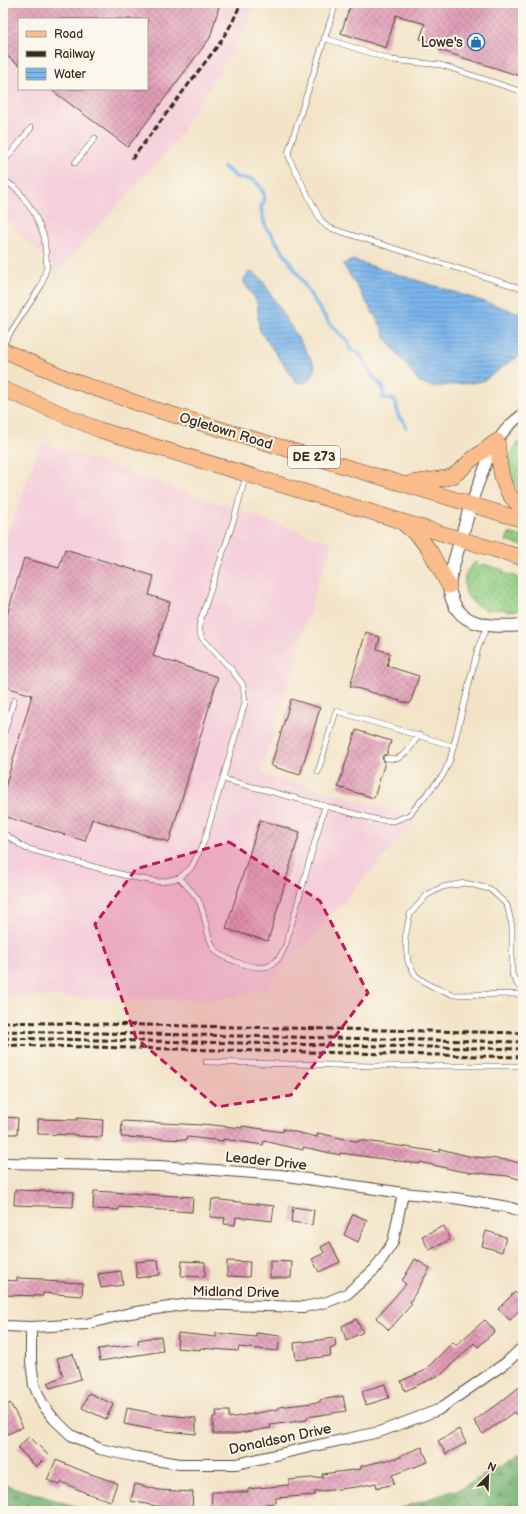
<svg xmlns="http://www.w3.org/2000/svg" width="526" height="1514" font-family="'Balsamiq Sans',sans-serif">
<defs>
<pattern id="grass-dots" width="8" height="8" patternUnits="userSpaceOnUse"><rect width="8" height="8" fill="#93cf84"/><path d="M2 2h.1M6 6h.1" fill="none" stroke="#79a86b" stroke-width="1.8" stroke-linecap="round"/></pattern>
<pattern id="forest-firs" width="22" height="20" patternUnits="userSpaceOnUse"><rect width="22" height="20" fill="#76b272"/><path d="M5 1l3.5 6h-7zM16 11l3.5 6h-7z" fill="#62915d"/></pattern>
<pattern id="water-rules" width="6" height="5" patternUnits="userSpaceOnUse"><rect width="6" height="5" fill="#7ab5eb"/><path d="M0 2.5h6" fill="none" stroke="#6593be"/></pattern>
<pattern id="building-cross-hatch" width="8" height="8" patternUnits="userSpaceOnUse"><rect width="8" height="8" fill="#e19cb7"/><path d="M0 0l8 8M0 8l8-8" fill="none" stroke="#b87f94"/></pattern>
</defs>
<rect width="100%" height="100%" fill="#fbf7ec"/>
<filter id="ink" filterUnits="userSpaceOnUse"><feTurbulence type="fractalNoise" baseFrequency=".025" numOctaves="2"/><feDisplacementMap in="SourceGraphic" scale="8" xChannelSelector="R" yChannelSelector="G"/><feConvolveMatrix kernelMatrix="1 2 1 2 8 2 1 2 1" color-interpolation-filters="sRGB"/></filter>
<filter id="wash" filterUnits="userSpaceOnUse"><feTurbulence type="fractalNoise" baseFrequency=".012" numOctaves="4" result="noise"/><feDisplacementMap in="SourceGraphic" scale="16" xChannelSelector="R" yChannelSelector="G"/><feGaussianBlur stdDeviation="0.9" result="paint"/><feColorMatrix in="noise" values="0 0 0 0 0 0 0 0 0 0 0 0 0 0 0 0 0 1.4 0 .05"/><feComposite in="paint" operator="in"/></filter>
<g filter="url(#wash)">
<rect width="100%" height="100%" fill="#f3e4c8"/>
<!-- built -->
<g fill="#f5cfdb" fill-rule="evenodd">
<path d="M3,3H257L238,42L174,143L59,270L3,218ZM19,19H147V89H19Z"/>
<path d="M42,442L332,543L319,579L262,770L265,775L371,804L417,820L265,989L217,1000L3,996V546Z"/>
</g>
<!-- grass -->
<g fill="url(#grass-dots)" stroke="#677c51">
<path d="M523,438V496L513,482L510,483C507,464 508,452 523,438Z"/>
<path d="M509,533L523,537V546L506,541Z"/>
<path d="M477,562L478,566H481L482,564L504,570L503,573L515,576L523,581V610L505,611L506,610L504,609L485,610L473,603L471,601L475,598L469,599C462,587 462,569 477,562Z"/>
</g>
<!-- forest -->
<g fill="url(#forest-firs)" stroke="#586e48">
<path d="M523,1453V1511H392L462,1488Z"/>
<path d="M3,1484L91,1511H3Z"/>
</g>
<!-- water -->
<g fill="url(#water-rules)" stroke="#5a7084">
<path d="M353,260L523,314V353L483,381L478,382L433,387L420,383L386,339L381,326L343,264Z"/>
<path d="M249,272L255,274L262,280L314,364C316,375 308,386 296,382L260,331C257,321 259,311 257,302C254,294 246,289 243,280Z"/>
</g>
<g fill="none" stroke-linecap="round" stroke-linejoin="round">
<!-- stream -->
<path stroke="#7ab5eb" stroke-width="4" d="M224,167C228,170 232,174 236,177C241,179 247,178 252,180C262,185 268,198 261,206L263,219L266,228L271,233L275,240L296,271L320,310L331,325L348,341L351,350C367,351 367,377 380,383L384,391L383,397L395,401L399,418L403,420L406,427"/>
</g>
<g id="blocks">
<!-- building -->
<g fill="url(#building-cross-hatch)">
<path d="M3,3H220L210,38L128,147L50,89H147V19H19V65L3,53Z"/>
<path d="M351,3H523V77L439,50L440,45L420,39L425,24L396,15L386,48L341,33Z"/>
<path d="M65,549L154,576L149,595L170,602L153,656L218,677L169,842L92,819L85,841L3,816V794L32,695L3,686V628L24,558L59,568Z"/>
<path d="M366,632L380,637L377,649L390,653L387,666L419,676L410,704L350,686Z"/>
<path d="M291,699L320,708L300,775L271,766Z"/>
<path d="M356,730L391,741L387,754L384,755L382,757L383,760L385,762L374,798L338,787Z"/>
<path d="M260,820L300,832L268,941L226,929Z"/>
<path d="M3,1117L18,1118L17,1134H3Z"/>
<path d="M77,1118L103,1120L102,1137L77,1136V1135L38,1134V1119L77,1120Z"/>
<path d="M122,1121L202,1125V1124L242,1128V1126L283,1132V1129L317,1137L318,1133L359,1142V1140L439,1152L440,1149L477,1158V1157L508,1160L523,1164V1180L508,1176L459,1171L420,1162V1164L340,1153V1155L303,1147V1150L264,1141L263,1145L223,1139V1141L187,1137L186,1140L121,1137Z"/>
<path d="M15,1190L74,1192L73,1207L14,1205Z"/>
<path d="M94,1191L193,1197L192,1212L119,1207V1210L93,1209Z"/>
<path d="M212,1199L274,1206L272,1221L236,1217L235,1225L224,1224L225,1218L210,1217Z"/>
<path d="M293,1207L314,1210L312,1225L291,1222Z"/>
<path d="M353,1214L367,1220L358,1242L344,1235Z"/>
<path d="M444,1226L450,1240L429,1250L422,1236Z"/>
<path d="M486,1231L506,1237L502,1252L482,1246Z"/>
<path d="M330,1242L340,1262L319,1272L312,1259L324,1253L321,1247Z"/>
<path d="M415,1259L430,1268L410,1302L412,1304L389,1330L376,1318L406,1284L402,1281Z"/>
<path d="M158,1260L160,1275L137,1278L135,1262Z"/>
<path d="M182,1261L205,1262V1277L181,1276Z"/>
<path d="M227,1261L250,1262L249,1277L227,1276Z"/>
<path d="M270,1261L292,1262L291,1278H270Z"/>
<path d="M121,1271L123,1285L101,1288L98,1274Z"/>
<path d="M17,1278L44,1279V1281L83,1283L82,1296L43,1293V1296L3,1295V1280L17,1281Z"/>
<path d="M515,1292L523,1300V1306L510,1320L498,1309Z"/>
<path d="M356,1319L363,1332L346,1341L342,1326Z"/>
<path d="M485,1320L495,1331L478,1347L474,1343L442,1374L405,1391L401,1381L424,1371L453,1342L456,1345Z"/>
<path d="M178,1333L216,1337V1333L256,1337V1333L280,1336L278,1351L239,1347L238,1351L200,1348V1350L177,1348Z"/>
<path d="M161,1336L163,1351L100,1361L98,1349L139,1344L138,1340Z"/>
<path d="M335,1338L336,1346L330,1349L331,1356L296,1360L294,1343Z"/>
<path d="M73,1354L81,1379L50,1388L48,1383L63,1376L57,1358Z"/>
<path d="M385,1384L389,1398L366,1405L362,1391Z"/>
<path d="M523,1384V1409L516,1415L514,1412L483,1434L474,1421L493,1407V1408Z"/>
<path d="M89,1393L113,1404L106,1419L82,1408Z"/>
<path d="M343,1396L346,1411L307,1417V1420L270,1425L271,1428L234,1434H213V1417H217L216,1411H229V1418L279,1409V1407L320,1402V1400Z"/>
<path d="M10,1403L23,1427L8,1434L3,1425V1407Z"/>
<path d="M127,1408L157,1414L196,1418V1434L155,1430L124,1424Z"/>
<path d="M459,1429L466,1443L446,1454L438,1441Z"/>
<path d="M29,1436L48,1455L36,1467L18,1448Z"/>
<path d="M422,1447L428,1462L392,1475L394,1484L377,1488L376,1483L356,1487L314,1492L315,1495L276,1498V1503L265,1504L266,1508L252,1509L211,1508L212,1492H248V1489L289,1485V1480L323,1477L322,1474L361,1469V1466L401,1457V1455Z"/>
<path d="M56,1460L85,1472L117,1483L111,1501L86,1493L62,1482L60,1485L47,1480Z"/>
<path d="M135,1484L159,1490L193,1492L192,1508L156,1506L131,1501Z"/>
</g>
</g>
</g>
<g filter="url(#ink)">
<use href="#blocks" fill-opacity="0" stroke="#574638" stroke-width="1"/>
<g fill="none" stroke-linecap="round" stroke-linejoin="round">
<defs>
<g id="service">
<path d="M336,3L288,153L291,162L320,219L327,227L339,231L523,289"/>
<path d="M324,38L392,60L441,65L523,92"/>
<path d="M3,163L31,128"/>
<path d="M75,163L95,138"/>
<path d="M3,179L18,190L34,213L44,236L47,266L41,286L3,344"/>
<path d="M3,736L14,700"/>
<path d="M386,758L397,759L407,752L419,735"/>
<path d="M318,772L336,711L453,746"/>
<path d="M223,779L378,820L394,821L409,815L443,775L450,760L478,648L487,626"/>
<path d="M3,833L25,848L131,877L160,882L179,878L191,868L204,842L245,703L243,685L232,670L201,637L199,625L234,519L246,475"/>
<path d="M179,878C186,885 194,893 199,901C206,915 205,934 214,948C220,959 258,971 269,966C279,961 282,953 286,944L325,806"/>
<path d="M523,987L518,985L512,974V926L507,905L490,889L465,883L442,887L427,895L410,914L405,938L408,962L416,976L431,986L454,995L523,994"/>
<path d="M206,1062L373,1066H523"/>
</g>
<g id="minor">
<path d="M471,504C485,469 490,437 523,414"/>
<path d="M3,1163L159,1166L280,1175L403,1193L454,1198L508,1207L523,1212"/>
<path d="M3,1326L31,1327L86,1324L130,1313L189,1304L304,1307L327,1302L347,1294L375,1269L393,1242L403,1193"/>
<path d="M31,1327V1362L34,1385L43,1405L54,1419L71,1435L100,1449L137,1457L180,1464H237L314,1446L379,1432L438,1410L507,1362L523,1347"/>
</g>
<path id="tertiary" d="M471,504C465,525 459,545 453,566C452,573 449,581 449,587C449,591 451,595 452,599C462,629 497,627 523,625"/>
<g id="primary">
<path d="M3,350L71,380L157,410L523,520"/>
<path d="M3,389L100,430L523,558"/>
<path d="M411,483L446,478L453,476L463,468L471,460L497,441C501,471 499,489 523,509"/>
<path d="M403,523L420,538L430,551L449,586"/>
</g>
</defs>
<!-- service casing -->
<use href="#service" stroke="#574638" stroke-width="6"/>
<!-- minor casing -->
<use href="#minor" stroke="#574638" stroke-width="12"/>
<!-- tertiary casing -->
<use href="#tertiary" stroke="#574638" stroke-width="14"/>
<!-- primary casing -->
<use href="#primary" stroke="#574638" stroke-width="16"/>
<!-- service -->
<use href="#service" stroke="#fff" stroke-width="5"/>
<!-- minor -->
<use href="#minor" stroke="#fff" stroke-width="10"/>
<!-- tertiary -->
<use href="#tertiary" stroke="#fff" stroke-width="12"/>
<!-- primary -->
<use href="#primary" stroke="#f9bc8a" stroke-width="15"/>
<!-- rail -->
<g stroke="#3b2a1e" stroke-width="3" stroke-dasharray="6 3" stroke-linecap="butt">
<path d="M132,159L219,44L232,23L241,3"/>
<path d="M3,1022L523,1033"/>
<path d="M3,1031L523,1042"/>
<path d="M3,1038L523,1049"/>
<path d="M3,1045L523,1057"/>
</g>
</g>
</g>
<!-- marked area -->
<path fill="#c2185b" fill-opacity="0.2" stroke="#c2185b" stroke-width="3" stroke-dasharray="8 5" stroke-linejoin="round" d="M229,842L320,901L368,993L291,1095L217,1107L136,1038L95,924L136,869Z"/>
<!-- icons -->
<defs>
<symbol id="shop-ring" viewBox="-11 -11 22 22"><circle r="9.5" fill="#fbf7ec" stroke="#1f6fb2" stroke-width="1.5"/><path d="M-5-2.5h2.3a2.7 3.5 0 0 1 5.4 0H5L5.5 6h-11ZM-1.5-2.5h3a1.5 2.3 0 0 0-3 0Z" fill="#1f6fb2"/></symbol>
</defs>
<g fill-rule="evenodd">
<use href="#shop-ring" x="466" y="32" width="20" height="20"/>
</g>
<g text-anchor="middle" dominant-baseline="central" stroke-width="4" stroke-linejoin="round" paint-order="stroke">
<!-- shield labels -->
<rect fill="#fbf7ec" stroke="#75685c" stroke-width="1" x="288" y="446" width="52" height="22" rx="3"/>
<g font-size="13" font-weight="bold" fill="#3b2a1e">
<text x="314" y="457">DE 273</text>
</g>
<!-- poi labels -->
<g font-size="14" fill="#3b2a1e" stroke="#fbf7ec" text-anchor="end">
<text x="463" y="42">Lowe's</text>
</g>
<!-- street labels -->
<g font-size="14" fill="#3b2a1e" stroke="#fbf7ec">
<text transform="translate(226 431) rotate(17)">Ogletown Road</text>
<text transform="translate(266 1161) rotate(6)">Leader Drive</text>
<text transform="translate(236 1292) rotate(1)">Midland Drive</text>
<text transform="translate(280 1439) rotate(-12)">Donaldson Drive</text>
</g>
</g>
<!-- margin -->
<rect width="526" height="1514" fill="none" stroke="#fbf7ec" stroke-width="16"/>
<!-- legend -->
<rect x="18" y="18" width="130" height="72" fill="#fbf7ec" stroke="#aea59a"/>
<rect x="26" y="31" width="20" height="6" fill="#f9bc8a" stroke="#aea59a"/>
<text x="54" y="38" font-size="12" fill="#3b2a1e">Road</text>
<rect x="26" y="51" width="20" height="6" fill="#3b2a1e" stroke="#aea59a"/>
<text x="54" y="58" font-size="12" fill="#3b2a1e">Railway</text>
<rect x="26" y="68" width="20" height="12" fill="url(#water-rules)" stroke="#aea59a"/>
<text x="54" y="78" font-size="12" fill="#3b2a1e">Water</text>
<!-- north arrow -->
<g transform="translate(488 1476) rotate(23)" stroke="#fbf7ec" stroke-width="3" paint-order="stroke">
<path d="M0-3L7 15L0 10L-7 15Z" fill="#3b2a1e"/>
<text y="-6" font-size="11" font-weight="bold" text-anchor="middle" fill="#3b2a1e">N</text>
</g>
</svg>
